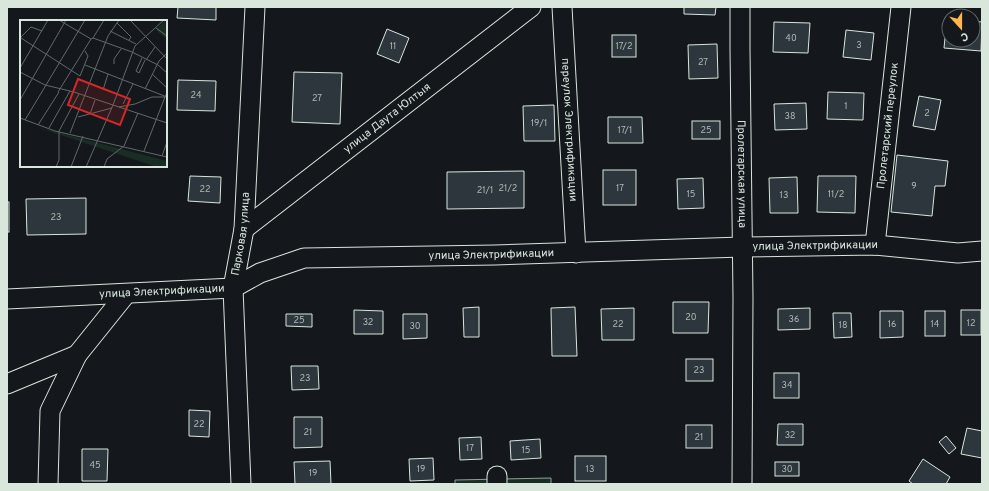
<svg xmlns="http://www.w3.org/2000/svg" width="989" height="491" font-family="Overpass,sans-serif">
<rect width="100%" height="100%" fill="#14181c"/>
<!-- green -->
<path fill="#1a2d24" stroke="#939e99" d="M551,478V484H455V480Z"/>
<!-- building -->
<g fill="#2c363c" stroke="#d8e6dc">
<path d="M178,7H216V20L177,18Z"/>
<path d="M684,7H716L715,15L684,14Z"/>
<path d="M947,18H949V40H973V21L982,22L981,51L944,48Z"/>
<path d="M774,22L810,23L808,53L773,52Z"/>
<path d="M387,29L409,38L399,63L377,54Z"/>
<path d="M846,30L874,33L871,60L843,57Z"/>
<rect x="612" y="35" width="24" height="22"/>
<path d="M717,44L718,78L689,79L688,45Z"/>
<path d="M294,72L342,73L340,124L292,122Z"/>
<path d="M178,80L216,81L215,111L177,110Z"/>
<path d="M828,92L864,93L863,120L827,119Z"/>
<path d="M919,96L941,100L935,130L913,126Z"/>
<path d="M806,103L807,129L775,130L774,104Z"/>
<path d="M554,105L555,141H524L523,106Z"/>
<path d="M608,117H642L643,143H608Z"/>
<rect x="692" y="121" width="28" height="18"/>
<path d="M897,155L948,161L945,186H935L932,216L891,212Z"/>
<rect x="603" y="170" width="33" height="35"/>
<path d="M524,171V208L447,209V172Z"/>
<path d="M190,176L221,177L220,203L188,201Z"/>
<path d="M818,176H856L855,213L817,212Z"/>
<path d="M797,177L798,213H770L769,178Z"/>
<path d="M703,178L704,208L678,209L677,179Z"/>
<path d="M86,198V234L27,235L26,199Z"/>
<rect x="7" y="202" width="2" height="30"/>
<path d="M673,302H709L708,333H673Z"/>
<path d="M479,307V337H464L463,308Z"/>
<path d="M575,307L577,356H552L551,308Z"/>
<path d="M634,308V340H602L601,309Z"/>
<path d="M810,308V329L778,330V309Z"/>
<path d="M354,310L383,311V334H354Z"/>
<rect x="961" y="310" width="20" height="25"/>
<path d="M880,311H903V337L880,338Z"/>
<rect x="925" y="311" width="20" height="25"/>
<path d="M833,313H851L852,337L834,338Z"/>
<path d="M286,314H312V327L286,326Z"/>
<path d="M403,314H427V338L403,339Z"/>
<rect x="686" y="359" width="27" height="22"/>
<path d="M291,366H318L319,389L292,390Z"/>
<rect x="774" y="373" width="25" height="25"/>
<path d="M189,410L210,411L209,437L189,436Z"/>
<path d="M294,417H322V447L294,448Z"/>
<path d="M778,424H803V445H777Z"/>
<rect x="686" y="425" width="26" height="23"/>
<path d="M967,428L982,431V458L961,454Z"/>
<path d="M946,436L956,448L949,454L939,442Z"/>
<path d="M481,437L482,459L460,460L459,438Z"/>
<path d="M540,439L541,458L511,460L510,441Z"/>
<path d="M82,449H108L107,481H82Z"/>
<rect x="575" y="456" width="31" height="25"/>
<path d="M433,458L434,480L410,481L409,459Z"/>
<path d="M923,459L950,477L946,484H913L909,481Z"/>
<path d="M330,461L331,484H295L294,462Z"/>
<rect x="775" y="462" width="24" height="14"/>
</g>
<g fill="none" stroke-linecap="round" stroke-linejoin="round">
<defs>
<g id="minor">
<path id="s1" d="M562,7L576,253"/>
<path id="s2" d="M740,7V49L743,298L742,484"/>
<path id="s3" d="M244,229L531,7"/>
<path id="s4" d="M875,245L901,7"/>
<path id="s5" d="M7,299L233,288L260,273L304,258L495,255L742,247L875,245L958,253L982,251"/>
<path d="M7,384L77,355L126,294"/>
<path d="M48,484L50,411L77,355"/>
<path id="s6" d="M241,484L233,288L244,229L255,7"/>
<path d="M497,484V476"/>
</g>
</defs>
<!-- minor casing -->
<use href="#minor" stroke="#d8e6dc" stroke-width="21"/>
<!-- minor -->
<use href="#minor" stroke="#14181c" stroke-width="19"/>
</g>
<g text-anchor="middle" dominant-baseline="central" stroke-width="3" stroke-linejoin="round" paint-order="stroke">
<!-- number labels -->
<g font-size="9" fill="#adbab4">
<text x="791" y="38">40</text>
<text x="859" y="45">3</text>
<text x="393" y="46">11</text>
<text x="624" y="46">17/2</text>
<text x="703" y="62">27</text>
<text x="196" y="95">24</text>
<text x="317" y="98">27</text>
<text x="846" y="106">1</text>
<text x="927" y="113">2</text>
<text x="790" y="116">38</text>
<text x="539" y="123">19/1</text>
<text x="625" y="130">17/1</text>
<text x="706" y="130">25</text>
<text x="914" y="186">9</text>
<text x="508" y="188">21/2</text>
<text x="620" y="188">17</text>
<text x="205" y="189">22</text>
<text x="485" y="190">21/1</text>
<text x="691" y="194">15</text>
<text x="836" y="194">11/2</text>
<text x="784" y="195">13</text>
<text x="56" y="217">23</text>
<text x="691" y="317">20</text>
<text x="794" y="319">36</text>
<text x="299" y="320">25</text>
<text x="368" y="322">32</text>
<text x="971" y="323">12</text>
<text x="618" y="324">22</text>
<text x="892" y="324">16</text>
<text x="935" y="324">14</text>
<text x="843" y="325">18</text>
<text x="415" y="326">30</text>
<text x="699" y="370">23</text>
<text x="305" y="378">23</text>
<text x="787" y="385">34</text>
<text x="199" y="424">22</text>
<text x="308" y="432">21</text>
<text x="790" y="435">32</text>
<text x="699" y="437">21</text>
<text x="470" y="448">17</text>
<text x="526" y="450">15</text>
<text x="95" y="465">45</text>
<text x="421" y="469">19</text>
<text x="590" y="469">13</text>
<text x="787" y="469">30</text>
<text x="313" y="473">19</text>
</g>
<!-- street labels -->
<g font-size="11" fill="#d8e6dc" stroke="#14181c">
<text stroke="none"><textPath href="#s3" startOffset="181">улица Даута Юлтыя</textPath></text>
<text stroke="none"><textPath href="#s4" startOffset="120">Пролетарский переулок</textPath></text>
<text stroke="none"><textPath href="#s1" startOffset="123">переулок Электрификации</textPath></text>
<text stroke="none"><textPath href="#s2" startOffset="167">Пролетарская улица</textPath></text>
<text stroke="none"><textPath href="#s6" startOffset="251">Парковая улица</textPath></text>
<text stroke="none"><textPath href="#s5" startOffset="815">улица Электрификации</textPath></text>
<text stroke="none"><textPath href="#s5" startOffset="491">улица Электрификации</textPath></text>
<text stroke="none"><textPath href="#s5" startOffset="155">улица Электрификации</textPath></text>
</g>
</g>
<!-- overview -->
<g transform="translate(20 20)">
<rect width="147" height="147" fill="#14181c"/>
<path d="M145,0L147,16L145,18L136,10ZM17,107L147,141V147H137Z" fill="#1a2d24"/>
<path fill="none" stroke="#626a69" stroke-width="1" d="M39,0L71,19L73,18L112,32L138,45L147,53M110,0L147,39M97,3L111,17L109,20M136,8L147,16M90,11L116,24M1,17L11,7L22,11M1,18L60,56L68,36L65,31M73,18L84,0M122,38L116,51L119,53L125,40M126,40L135,27M94,44V39L101,29M65,45L147,77M0,48L28,0M0,52L25,65L54,72L147,103M132,54L147,68M125,69L139,41L147,33M83,70L88,54M38,72L71,19M0,80L46,0M103,84L113,64M99,87L115,84L132,77H145L147,73M70,94L75,80M58,97L92,88M0,98L35,111L147,137M5,100L65,0M18,105L39,72M29,108L50,71M50,113L88,16L99,0M124,131L145,77M142,136L147,122M36,147L39,140V111L59,74M51,147L63,116M66,147L93,85L115,26L144,0M84,147L87,139L104,126L118,93"/>
<path fill="#d62828" fill-opacity="0.15" stroke="#d62828" stroke-width="2" d="M58,59L110,79L100,105L48,85Z"/>
<rect width="147" height="147" fill="none" stroke="#d8e6dc" stroke-width="2"/>
</g>
<!-- border -->
<rect width="989" height="491" fill="none" stroke="#d8e6dc" stroke-width="16"/>
<!-- north arrow -->
<g transform="translate(961 28) rotate(159)"><circle r="19" fill="#14181c" stroke="#626a69"/>
<path d="M0-3L7 15L0 10L-7 15Z" fill="#ffb74d"/>
<text y="-6" font-size="11" font-weight="bold" text-anchor="middle" fill="#d8e6dc">С</text>
</g>
</svg>
